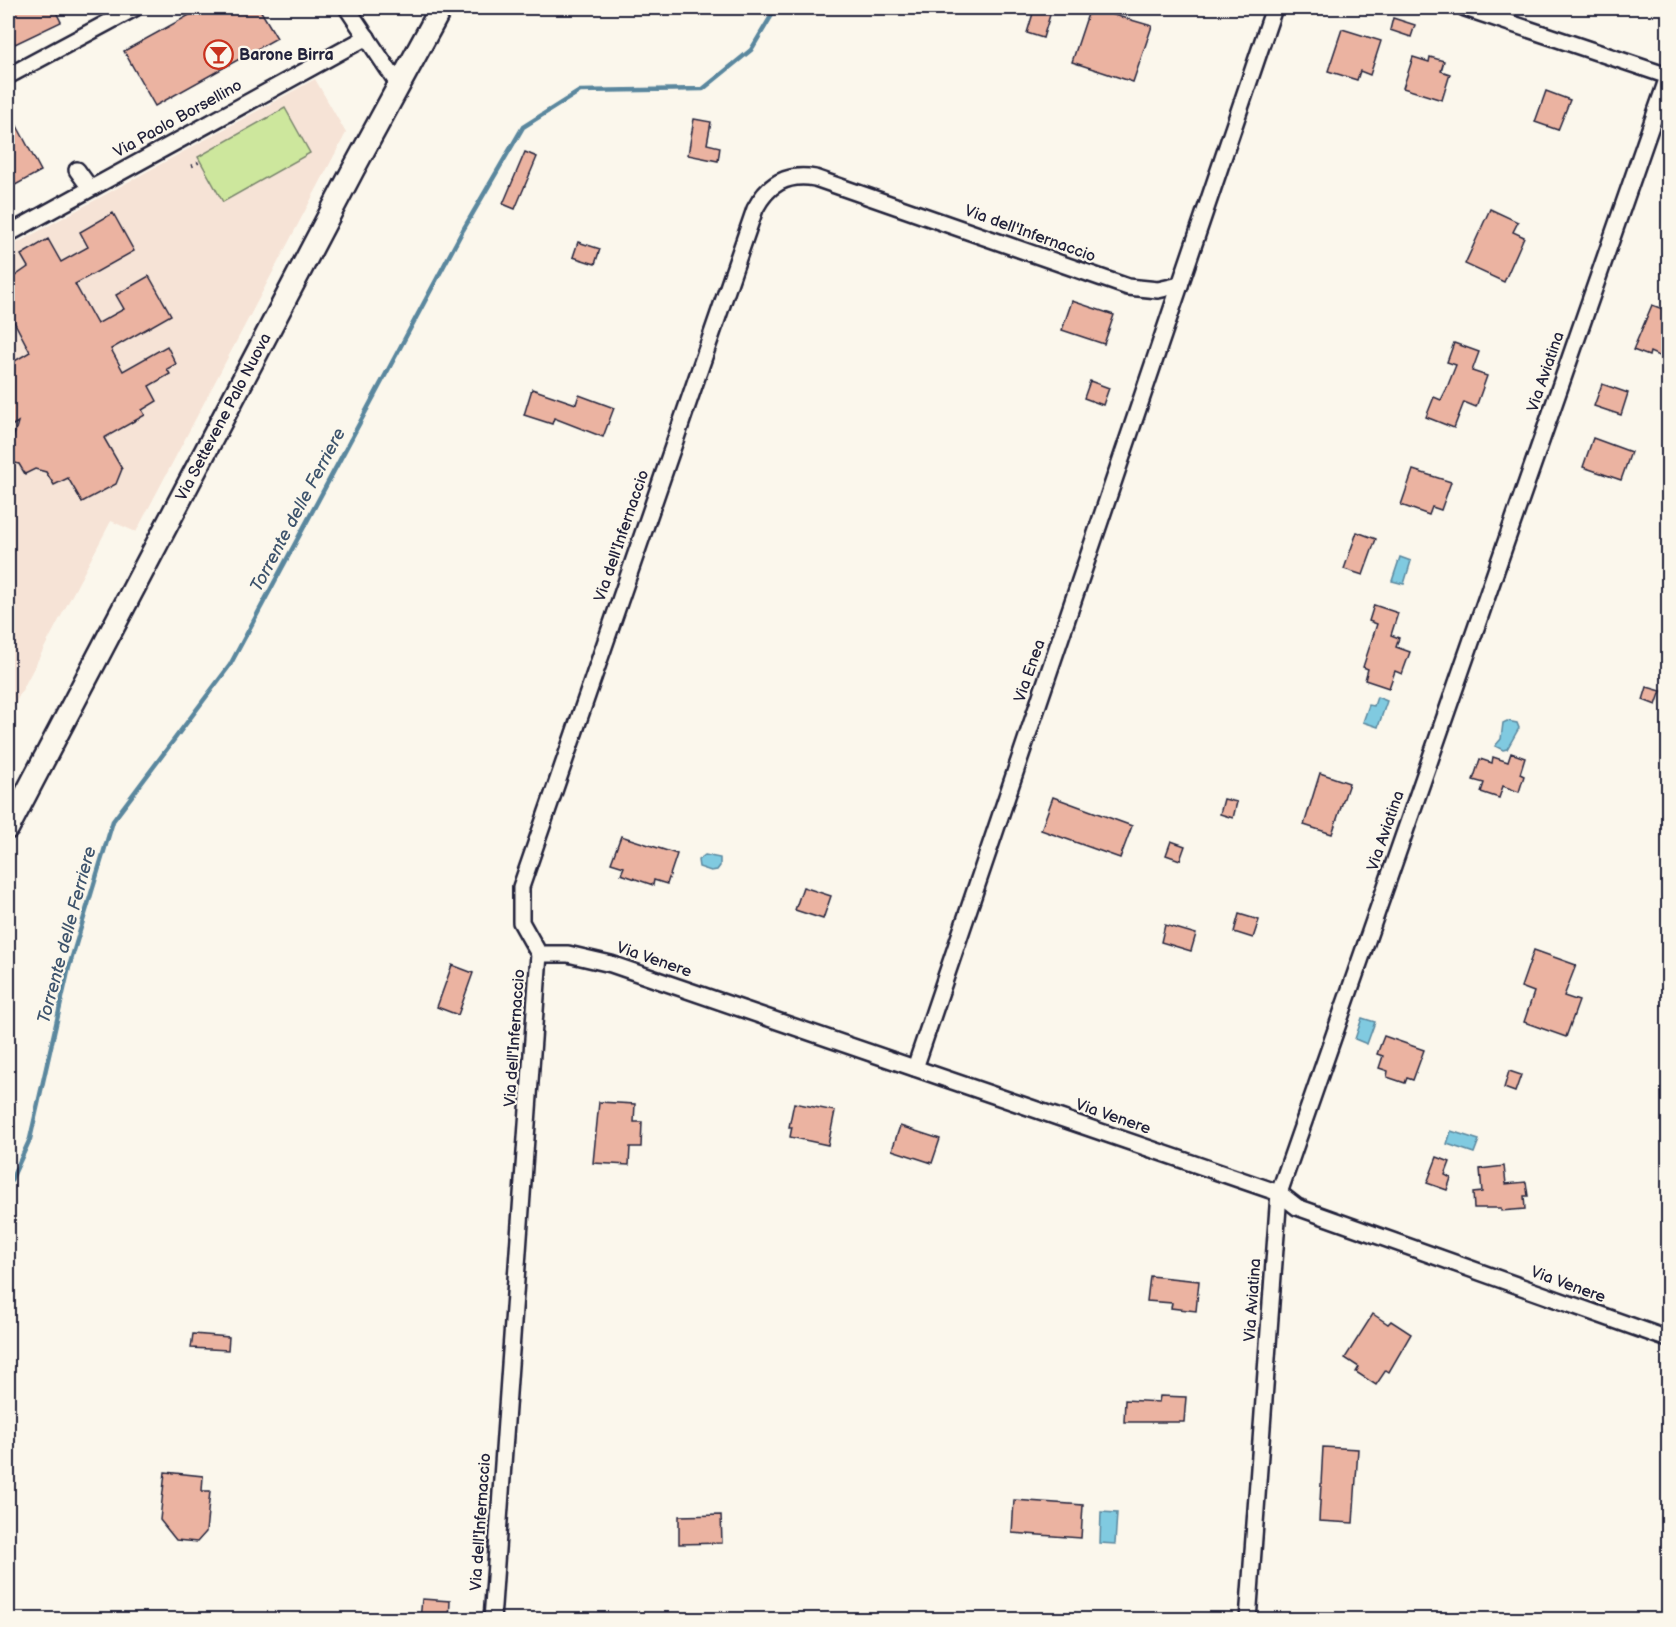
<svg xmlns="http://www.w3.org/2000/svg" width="1676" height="1627" font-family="'Balsamiq Sans',sans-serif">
<rect width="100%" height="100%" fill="#fbf7ec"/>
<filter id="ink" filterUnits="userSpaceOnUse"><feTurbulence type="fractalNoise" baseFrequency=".0167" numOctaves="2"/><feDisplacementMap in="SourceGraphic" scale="12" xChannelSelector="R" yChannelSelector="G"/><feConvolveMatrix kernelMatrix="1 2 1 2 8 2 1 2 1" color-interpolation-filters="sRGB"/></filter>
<g filter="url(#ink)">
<!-- built -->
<path fill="#f6e3d6" d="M315,79L346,133L136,532L111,521L8,717V248Z"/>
<!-- green -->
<path fill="#cde79d" stroke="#78846c" stroke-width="1.5" d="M285,108L310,153L223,202L198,157Z"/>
<!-- water -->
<g fill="#80cae0" stroke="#5a879e" stroke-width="1.5">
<path d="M1400,557L1411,561L1404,584L1392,581Z"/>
<path d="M1377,697L1387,701L1378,727L1363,722L1369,705L1374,706Z"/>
<path d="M1507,721L1517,723L1519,728L1507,749L1503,750L1495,746L1501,739L1503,723Z"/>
<path d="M705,855L720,858V866L717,870L711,871L699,867L698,860Z"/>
<path d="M1362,1018L1375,1022L1367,1044L1355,1039Z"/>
<path d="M1451,1131L1479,1140L1474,1153L1447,1144Z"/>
<path d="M1101,1512L1117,1513L1115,1544L1100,1543Z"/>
</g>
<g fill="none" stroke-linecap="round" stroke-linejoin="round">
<!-- stream -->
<path stroke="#5a879e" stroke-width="4.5" d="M8,1187L30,1139L69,967L113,821L230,665L463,230L523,127L580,91L703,89L751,50L776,8"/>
</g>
<!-- building -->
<g fill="#ebb3a1" stroke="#22223b" stroke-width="1.5">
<path d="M8,8H54L61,22L15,44L8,28Z"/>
<path d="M202,8H259L277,38L155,106L124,51Z"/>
<path d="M1090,8L1152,26L1133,82L1072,62Z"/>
<path d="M1034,10L1050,15L1043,38L1027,33Z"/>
<path d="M1393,18L1415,25L1411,37L1390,30Z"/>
<path d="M1342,29L1381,41L1370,75L1360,71L1357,80L1328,71Z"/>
<path d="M1413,57L1429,62L1430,57L1444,61L1441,71L1450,74L1442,100L1403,88Z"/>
<path d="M1546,91L1570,100L1558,130L1535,122Z"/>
<path d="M8,109L41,171L8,189Z"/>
<path d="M694,119L711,122L707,144L720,147L718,161L688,155Z"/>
<path d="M525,152L537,157L515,209L503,204Z"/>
<path d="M1490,209L1518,222L1513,232L1524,237L1504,282L1465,264Z"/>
<path d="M113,213L134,251L75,284L97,324L124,309L116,295L149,276L171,315L111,349L123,371L167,346L176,364L167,369L170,374L149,386L157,401L142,410L145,415L104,438L122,469L116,484L82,502L68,478L54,485L46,472L35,469L25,474L19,464L11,462L8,456L18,422L8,428V365L30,352L8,310V281L28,267L21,255L48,239L61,262L88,247L80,232Z"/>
<path d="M578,242L600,249L595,264L573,257Z"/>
<path d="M1072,301L1114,315L1104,344L1062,330Z"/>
<path d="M1652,305L1668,311V360L1650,352L1649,356L1633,350Z"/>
<path d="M1454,343L1479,352L1472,371L1487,376L1476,407L1464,402L1454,428L1426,417L1434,397L1441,400L1446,390L1456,365L1447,362Z"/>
<path d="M1090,381L1109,388L1103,405L1084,398Z"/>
<path d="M1602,384L1628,393L1621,415L1594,406Z"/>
<path d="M532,389L576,404L579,395L614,408L603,437L554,418L552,424L524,415Z"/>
<path d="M1593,438L1631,452L1621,480L1583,467Z"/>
<path d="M1413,470L1451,482L1441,510L1432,507L1429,515L1401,505Z"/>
<path d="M1357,532L1376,539L1363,575L1344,569Z"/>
<path d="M1374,605L1398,613L1391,635L1399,638L1396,647L1410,652L1402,674L1395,671L1389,688L1365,680L1368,669L1363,667L1377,624L1369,621Z"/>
<path d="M1647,687L1661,691L1656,705L1643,700Z"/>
<path d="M1511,753L1525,758L1520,774L1524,776L1519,792L1503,786L1499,798L1481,792L1484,783L1473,780L1480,759L1492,763L1493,757L1508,762Z"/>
<path d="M1320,773L1349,783L1332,834L1304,825Z"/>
<path d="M1053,797L1132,826L1120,858L1041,830Z"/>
<path d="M1224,799L1237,802L1233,818L1220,814Z"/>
<path d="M621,836L677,854L667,884L654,880L653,885L621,874L624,867L611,863Z"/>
<path d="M1171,841L1185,846L1180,860L1166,855Z"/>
<path d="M803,887L831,896L823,919L795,910Z"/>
<path d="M1239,914L1259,920L1253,938L1234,932Z"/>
<path d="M1165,925L1196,934L1191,951L1161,942Z"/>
<path d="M1534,950L1576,965L1564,996L1579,1001L1566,1037L1524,1022L1534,992L1521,987Z"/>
<path d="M452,965L473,973L458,1015L437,1007Z"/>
<path d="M1384,1036L1424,1050L1413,1080L1407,1078L1405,1083L1387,1077L1388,1071L1379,1068L1383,1056L1377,1054Z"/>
<path d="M1509,1071L1521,1075L1515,1092L1504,1088Z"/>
<path d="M599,1102L635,1104L634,1122H642L641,1147H630L629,1165L593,1163Z"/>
<path d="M794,1103L835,1111L828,1145L790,1137L792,1127H789Z"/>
<path d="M900,1126L940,1139L932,1163L892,1150Z"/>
<path d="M1437,1157L1450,1162L1445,1175L1451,1178L1447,1190L1427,1183Z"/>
<path d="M1504,1166L1506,1184L1526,1182L1528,1196H1524L1525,1209L1501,1211V1208H1474L1473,1193L1482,1192L1480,1169Z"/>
<path d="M1150,1276L1199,1281L1196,1311L1171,1308L1172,1303L1147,1301Z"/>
<path d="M1373,1314L1388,1324L1391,1321L1411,1334L1389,1372L1386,1370L1376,1385L1356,1372L1359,1367L1345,1358Z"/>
<path d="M193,1334L229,1337L228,1350L191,1348Z"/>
<path d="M1160,1396L1186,1397L1184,1422H1124L1125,1400L1159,1402Z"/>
<path d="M1323,1447L1358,1449L1353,1523L1319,1521Z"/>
<path d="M165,1472L203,1476L202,1491H210L206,1532L197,1542L176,1540L160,1520Z"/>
<path d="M1014,1500L1083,1505L1081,1538L1012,1533Z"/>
<path d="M721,1515L722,1543L679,1544V1516Z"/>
<path d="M422,1599L450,1601L449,1620H420Z"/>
</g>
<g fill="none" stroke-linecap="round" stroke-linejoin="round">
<defs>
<g id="minor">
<path d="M347,8L398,84"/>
<path d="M1465,8L1668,76"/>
<path d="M8,76L135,8"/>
<path d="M77,170L90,188"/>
<path d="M8,234L367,37"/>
<path d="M539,954H568L611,964L1279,1193L1297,1207L1668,1339"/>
<path d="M915,1068L1180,285"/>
<path d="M492,1620L539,954L521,922V887L755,209C768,184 787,173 815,178L1128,287L1158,290L1180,285L1274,8"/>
<path d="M1248,1620L1279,1193L1668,77"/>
</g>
<g id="secondary">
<path id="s1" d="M8,828L354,168L441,8"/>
</g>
</defs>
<!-- minor casing -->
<use href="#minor" stroke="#22223b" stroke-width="20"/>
<!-- secondary casing -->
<use href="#secondary" stroke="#22223b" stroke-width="26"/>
<!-- path -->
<g stroke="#22223b" stroke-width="3" stroke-dasharray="1.5 4.5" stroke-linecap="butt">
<path d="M192,166L201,161"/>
<path d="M8,438L16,431"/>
</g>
<!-- minor -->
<use href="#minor" stroke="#fbf7ec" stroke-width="15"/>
<!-- secondary -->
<use href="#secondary" stroke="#fbf7ec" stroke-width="21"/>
</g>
</g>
<!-- icons -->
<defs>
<symbol id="bar-ring" viewBox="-11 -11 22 22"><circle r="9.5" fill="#fbf7ec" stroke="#c8321e" stroke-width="1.5"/><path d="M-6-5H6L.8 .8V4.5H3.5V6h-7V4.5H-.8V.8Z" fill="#c8321e"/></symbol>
</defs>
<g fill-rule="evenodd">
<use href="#bar-ring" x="202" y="38" width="33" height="33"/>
</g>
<g text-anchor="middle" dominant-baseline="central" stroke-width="4.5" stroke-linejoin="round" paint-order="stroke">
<!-- poi labels -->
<g font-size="16" font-weight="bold" fill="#22223b" stroke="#fbf7ec" text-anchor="start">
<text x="239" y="55">Barone Birra</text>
</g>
<!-- street labels -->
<g font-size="16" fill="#22223b" stroke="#fbf7ec">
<text transform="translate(178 119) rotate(-29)">Via Paolo Borsellino</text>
<text transform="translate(1030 234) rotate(20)">Via dell'Infernaccio</text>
<text transform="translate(1546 372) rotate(-71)">Via Aviatina</text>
<text stroke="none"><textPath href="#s1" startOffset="464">Via Settevene Palo Nuova</textPath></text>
<text transform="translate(622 536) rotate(-71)">Via dell'Infernaccio</text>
<text transform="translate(1030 671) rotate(-71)">Via Enea</text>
<text transform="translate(1386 831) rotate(-71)">Via Aviatina</text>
<text transform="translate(654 960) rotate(19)">Via Venere</text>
<text transform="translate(515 1038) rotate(-86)">Via dell'Infernaccio</text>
<text transform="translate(1113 1117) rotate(19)">Via Venere</text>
<text transform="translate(1568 1285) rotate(20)">Via Venere</text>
<text transform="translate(1253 1300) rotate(-86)">Via Aviatina</text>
<text transform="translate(481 1522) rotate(-86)">Via dell'Infernaccio</text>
</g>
<!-- water labels -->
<g font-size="18" font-style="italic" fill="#3e546d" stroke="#fbf7ec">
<text transform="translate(298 510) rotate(-62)">Torrente delle Ferriere</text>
<text transform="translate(67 935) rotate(-75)">Torrente delle Ferriere</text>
</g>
</g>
<!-- margin -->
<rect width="1676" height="1627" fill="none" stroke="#fbf7ec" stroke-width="30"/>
<rect x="15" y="15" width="1646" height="1597" fill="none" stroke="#22223b" stroke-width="2" filter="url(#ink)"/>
</svg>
